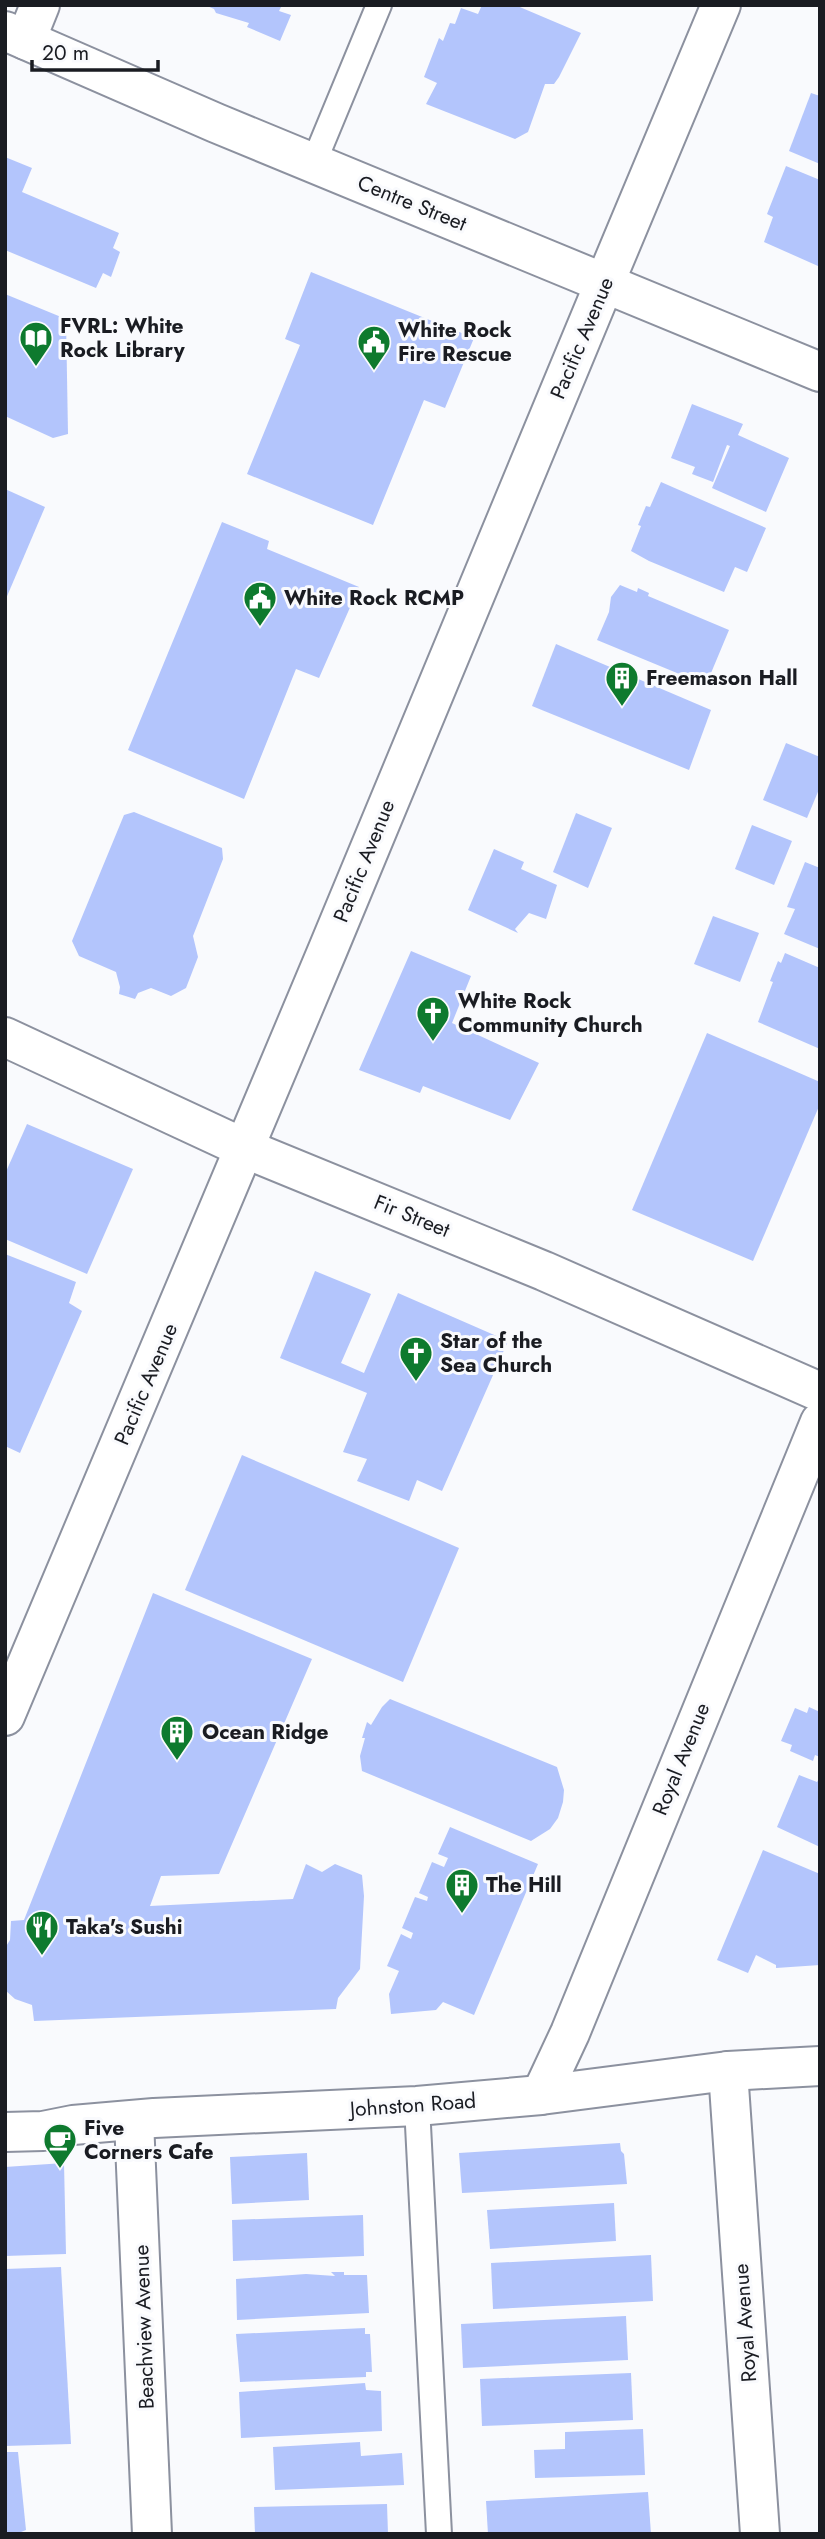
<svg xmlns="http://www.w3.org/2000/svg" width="825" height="2539" font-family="Jost,sans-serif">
<rect width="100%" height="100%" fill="#f9fafd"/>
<!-- building -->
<g fill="#b3c5fc">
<path d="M205,5H282L279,11L291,15L280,41L247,27L249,23L216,13L214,9Z"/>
<path d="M482,5H515L581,33L559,77L554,84H545L528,132L515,139L426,104L437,83L424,77L439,38L443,41L450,23L455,24L461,8L478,14Z"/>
<path d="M811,93L820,96V164L789,151Z"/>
<path d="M5,157L32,168L22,192L119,233L113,248L120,252L111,277L103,273L96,288L5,250Z"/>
<path d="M786,166L820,180V261L818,266L764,242L773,217L767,214Z"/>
<path d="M311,272L474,338L445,408L424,400L373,525L247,474L300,345L285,339Z"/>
<path d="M5,294L66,319L68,434L53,438L5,416Z"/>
<path d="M692,404L743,424L738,435L789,458L766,512L712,488L730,446L727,445L713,482L692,474L695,467L671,458Z"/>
<path d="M661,482L766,528L747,572L735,567L724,592L649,561L631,551L641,526L638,525L646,506L650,507Z"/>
<path d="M5,489L45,507L5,601Z"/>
<path d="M222,522L269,541L267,549L359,587L319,678L296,669L244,799L128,750Z"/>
<path d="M620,585L637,592L638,588L649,593L648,596L729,630L706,685L597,640L609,612L611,597Z"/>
<path d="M556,644L711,710L689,770L532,706Z"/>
<path d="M786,743L820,757V787L807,818L763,800Z"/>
<path d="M134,812L222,848L223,859L193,936L198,957L186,988L171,996L151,988L138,993L135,999L119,994L120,987L116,972L79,956L72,941L124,815Z"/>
<path d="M576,813L612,828L588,888L553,872Z"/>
<path d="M752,825L792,841L774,885L735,869Z"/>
<path d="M494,849L524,862L521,869L557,885L546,919L529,913L515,929L518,933L468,910Z"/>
<path d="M805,862L820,868V949L784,934L795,909L787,907Z"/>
<path d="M713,916L759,933L740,982L694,964Z"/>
<path d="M411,951L471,976L452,1023L539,1063L510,1120L423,1086L420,1093L359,1070Z"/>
<path d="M785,953L820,968V1049L758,1022L773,982L770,981L778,961L781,963Z"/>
<path d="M707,1033L820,1082V1104L753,1261L632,1210Z"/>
<path d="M27,1124L133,1169L87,1274L5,1239V1174Z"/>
<path d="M5,1254L76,1282L69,1303L82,1311L20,1453L5,1446Z"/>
<path d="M315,1271L371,1294L341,1363L364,1373L398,1293L508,1341L442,1491L417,1480L409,1501L357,1481L367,1459L343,1452L367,1393L280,1358Z"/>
<path d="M242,1455L459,1548L403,1682L185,1590Z"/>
<path d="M153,1593L312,1659L219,1874L161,1876L150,1906L293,1899L306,1864L322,1872L335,1864L362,1875L364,1896L360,1969L338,1998L336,2009L34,2021L32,2005L15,1999L5,1990V1948L10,1940L11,1921L24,1920Z"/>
<path d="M390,1699L557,1767L564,1790L563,1802L558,1818L550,1829L531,1841L362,1771L360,1756L365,1738H362L367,1722L371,1725L382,1707Z"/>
<path d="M809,1707L820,1712V1757L815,1755L813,1761L790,1751L792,1745L781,1741L795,1708L807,1713Z"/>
<path d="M799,1775L817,1782L820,1777V1847L777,1827Z"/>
<path d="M450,1827L538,1864L474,2015L443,2002L436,2010L391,2014L389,1994L399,1971L387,1966L401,1934L411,1939L413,1933L402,1928L415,1897L427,1901L428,1897L419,1893L432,1862L444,1867L448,1858L438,1854Z"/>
<path d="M763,1850L820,1874V1965L776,1968V1965L756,1955L748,1973L717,1960Z"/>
<path d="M620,2143L621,2151L624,2154L627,2184L462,2193L459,2153Z"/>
<path d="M307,2153L309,2200L232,2204L230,2157Z"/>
<path d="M64,2163L66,2254L5,2256V2167Z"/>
<path d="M614,2203L616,2241L490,2249L487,2210Z"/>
<path d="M363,2215L364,2256L233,2261L232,2220Z"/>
<path d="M651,2255L653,2301L493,2309L491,2263Z"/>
<path d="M61,2267L71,2444L5,2446V2269Z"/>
<path d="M331,2272H344V2275H367L369,2313L237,2320L236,2279L306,2274L335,2276Z"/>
<path d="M626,2316L628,2360L463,2368L461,2324Z"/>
<path d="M365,2328V2334H370L372,2372H366V2377L240,2382L236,2334Z"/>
<path d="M631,2373L633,2420L482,2426L480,2379Z"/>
<path d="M365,2383L366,2390L381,2391L382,2431L241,2438L239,2392Z"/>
<path d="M643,2429L645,2475L535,2478L534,2450L565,2449V2432Z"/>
<path d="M360,2442L361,2456L402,2453L404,2485L275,2490L273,2447Z"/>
<path d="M5,2452H18L26,2530L16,2534H5Z"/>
<path d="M648,2492L651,2534H488L486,2501Z"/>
<path d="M387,2504L388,2534H255L254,2507Z"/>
</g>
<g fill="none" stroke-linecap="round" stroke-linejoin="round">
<defs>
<g id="service">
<path d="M314,162L379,5"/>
<path d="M417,2106L439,2534"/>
</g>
<g id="minor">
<path d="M26,40L40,5"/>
<path d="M605,282L721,5"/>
<path d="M246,1149L544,1271L820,1392"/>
<path d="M728,2071L760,2534"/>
<path d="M541,2095L570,2033L820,1422"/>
<path d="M134,2121L152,2534"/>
<path d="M5,2132L43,2131L73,2125L154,2118L417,2106L541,2095L728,2071L820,2066"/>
</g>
<g id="tertiary">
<path d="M5,31L216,123L820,372"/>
<path d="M5,1037L246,1149"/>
<path d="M5,1716C208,1239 407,761 605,282"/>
</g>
</defs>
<!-- service casing -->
<use href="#service" stroke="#8c919f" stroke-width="28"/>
<!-- minor casing -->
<use href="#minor" stroke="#8c919f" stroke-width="42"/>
<!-- tertiary casing -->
<use href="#tertiary" stroke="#8c919f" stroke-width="42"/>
<!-- service -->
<use href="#service" stroke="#fff" stroke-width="24"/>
<!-- minor -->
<use href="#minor" stroke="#fff" stroke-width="38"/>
<!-- tertiary -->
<use href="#tertiary" stroke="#fff" stroke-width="38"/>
</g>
<!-- icons -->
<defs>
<symbol id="library-pin" viewBox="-11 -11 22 30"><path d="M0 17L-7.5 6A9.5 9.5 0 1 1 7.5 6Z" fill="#0e7a2e" stroke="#f9fafd"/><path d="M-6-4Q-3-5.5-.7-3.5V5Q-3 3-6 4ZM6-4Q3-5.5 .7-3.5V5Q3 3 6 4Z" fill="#fff"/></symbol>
<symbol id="civic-pin" viewBox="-11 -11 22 30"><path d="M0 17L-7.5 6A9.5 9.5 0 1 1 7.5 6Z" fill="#0e7a2e" stroke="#f9fafd"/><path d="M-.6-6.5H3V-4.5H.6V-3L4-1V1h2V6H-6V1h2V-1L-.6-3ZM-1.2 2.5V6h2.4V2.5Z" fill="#fff"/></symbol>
<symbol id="building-pin" viewBox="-11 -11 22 30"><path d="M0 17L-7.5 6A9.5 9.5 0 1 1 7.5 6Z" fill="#0e7a2e" stroke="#f9fafd"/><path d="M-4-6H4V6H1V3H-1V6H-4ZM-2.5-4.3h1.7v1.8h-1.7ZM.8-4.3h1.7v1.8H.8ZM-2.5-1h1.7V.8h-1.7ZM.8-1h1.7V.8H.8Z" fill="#fff"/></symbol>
<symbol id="church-pin" viewBox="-11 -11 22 30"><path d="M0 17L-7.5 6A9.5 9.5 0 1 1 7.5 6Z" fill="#0e7a2e" stroke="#f9fafd"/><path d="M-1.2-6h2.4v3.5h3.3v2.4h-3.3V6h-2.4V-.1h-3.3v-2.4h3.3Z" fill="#fff"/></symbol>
<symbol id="restaurant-pin" viewBox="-11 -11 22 30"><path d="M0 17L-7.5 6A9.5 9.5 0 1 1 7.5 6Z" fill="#0e7a2e" stroke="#f9fafd"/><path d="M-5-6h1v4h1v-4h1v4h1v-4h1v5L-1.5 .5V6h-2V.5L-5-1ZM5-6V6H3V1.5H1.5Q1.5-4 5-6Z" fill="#fff"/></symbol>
<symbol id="cafe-pin" viewBox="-11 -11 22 30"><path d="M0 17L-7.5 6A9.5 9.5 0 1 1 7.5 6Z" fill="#0e7a2e" stroke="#f9fafd"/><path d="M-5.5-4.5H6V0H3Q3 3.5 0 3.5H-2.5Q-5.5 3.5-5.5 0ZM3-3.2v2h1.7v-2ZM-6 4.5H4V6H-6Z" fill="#fff"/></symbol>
</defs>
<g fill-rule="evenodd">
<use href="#library-pin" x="17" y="319" width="38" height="52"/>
<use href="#civic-pin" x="355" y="323" width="38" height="52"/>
<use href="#civic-pin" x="241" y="579" width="38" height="52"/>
<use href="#building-pin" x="603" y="659" width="38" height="52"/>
<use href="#church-pin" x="414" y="994" width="38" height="52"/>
<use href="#church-pin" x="397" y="1334" width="38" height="52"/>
<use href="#building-pin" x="158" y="1713" width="38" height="52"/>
<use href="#building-pin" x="443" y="1866" width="38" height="52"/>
<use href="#restaurant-pin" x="23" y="1908" width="38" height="52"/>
<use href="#cafe-pin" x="41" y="2121" width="38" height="52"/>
</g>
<g text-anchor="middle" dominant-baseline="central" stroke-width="6" stroke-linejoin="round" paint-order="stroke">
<!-- street labels -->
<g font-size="21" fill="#1a1c22" stroke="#f9fafd">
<text transform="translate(412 203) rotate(22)">Centre Street</text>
<text transform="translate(582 338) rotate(-67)">Pacific Avenue</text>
<text transform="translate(364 861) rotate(-68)">Pacific Avenue</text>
<text transform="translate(412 1216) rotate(22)">Fir Street</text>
<text transform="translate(146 1384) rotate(-67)">Pacific Avenue</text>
<text transform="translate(681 1759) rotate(-68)">Royal Avenue</text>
<text transform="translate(413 2105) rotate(-4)">Johnston Road</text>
<text transform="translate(745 2323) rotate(-94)">Royal Avenue</text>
<text transform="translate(144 2327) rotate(-92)">Beachview Avenue</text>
</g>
<!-- poi labels -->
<g font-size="21" font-weight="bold" fill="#1a1c22" stroke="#f9fafd" text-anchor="start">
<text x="60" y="326">FVRL: White<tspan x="60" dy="24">Rock Library</tspan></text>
<text x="398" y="330">White Rock<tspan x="398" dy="24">Fire Rescue</tspan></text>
<text x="284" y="598">White Rock RCMP</text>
<text x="646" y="678">Freemason Hall</text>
<text x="458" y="1001">White Rock<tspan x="458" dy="24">Community Church</tspan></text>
<text x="440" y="1341">Star of the<tspan x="440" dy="24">Sea Church</tspan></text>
<text x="202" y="1732">Ocean Ridge</text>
<text x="486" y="1885">The Hill</text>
<text x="66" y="1927">Taka's Sushi</text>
<text x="84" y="2128">Five<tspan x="84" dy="24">Corners Cafe</tspan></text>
</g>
</g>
<!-- border -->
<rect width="825" height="2539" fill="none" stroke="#1a1c22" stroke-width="14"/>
<!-- scale -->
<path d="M32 60v10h126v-10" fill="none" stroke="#1a1c22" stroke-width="3.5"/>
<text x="42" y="60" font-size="21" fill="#1a1c22" stroke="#f9fafd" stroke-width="5" paint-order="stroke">20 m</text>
</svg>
